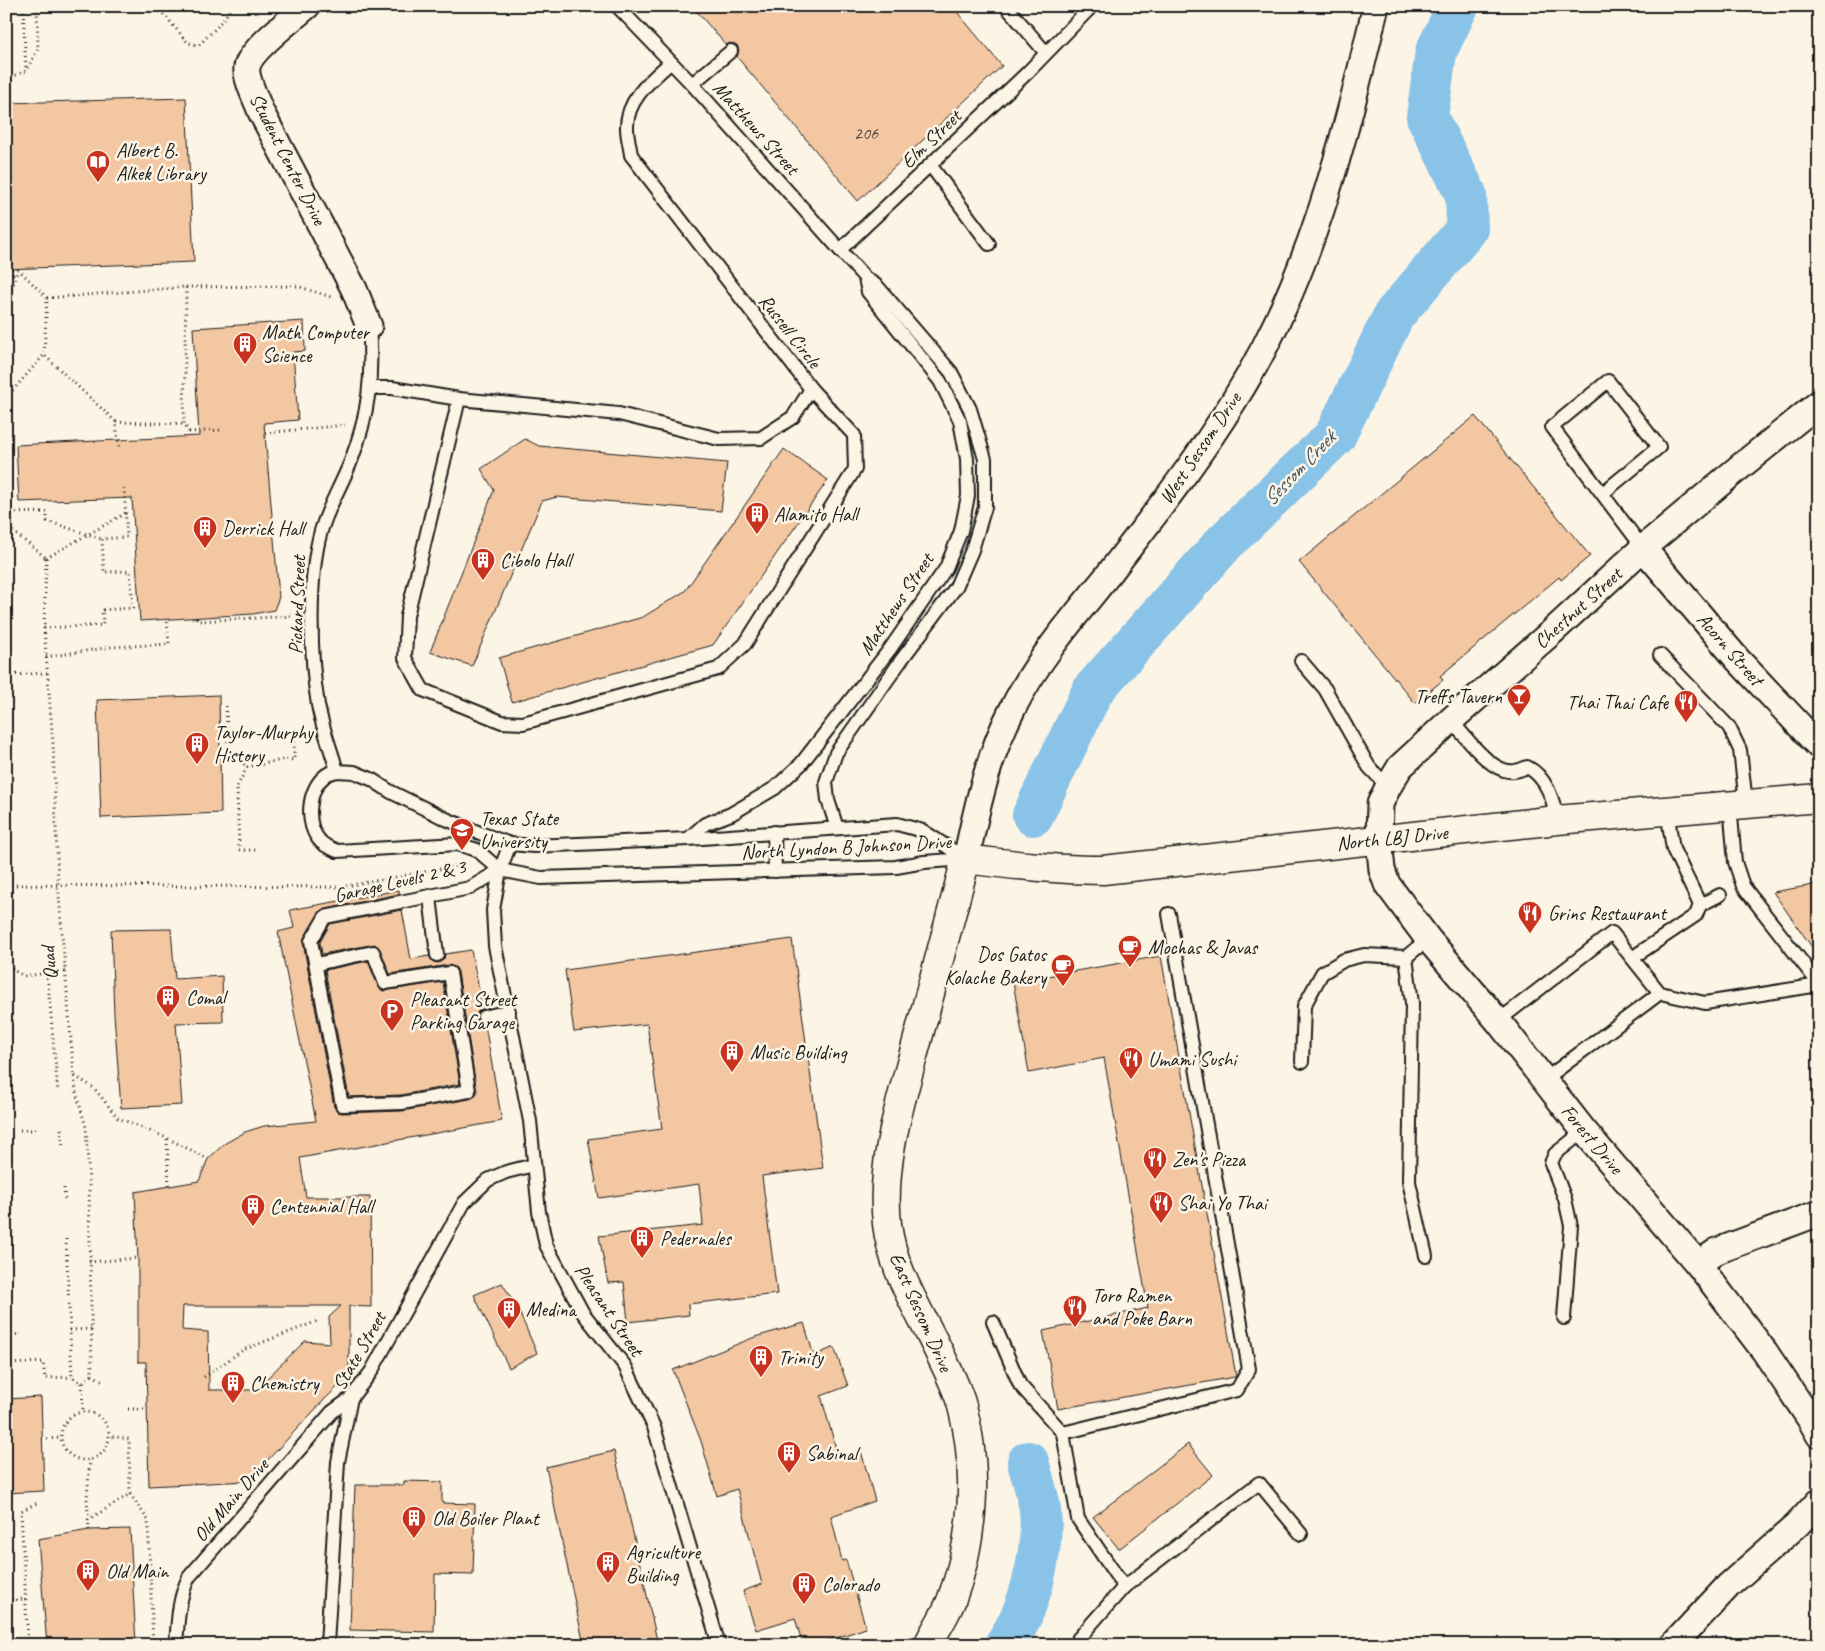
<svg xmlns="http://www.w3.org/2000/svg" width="1825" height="1651" font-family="Caveat,sans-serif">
<rect width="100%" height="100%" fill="#fcf5e5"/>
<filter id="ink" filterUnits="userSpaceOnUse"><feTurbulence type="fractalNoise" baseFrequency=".02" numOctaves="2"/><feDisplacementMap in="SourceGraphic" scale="10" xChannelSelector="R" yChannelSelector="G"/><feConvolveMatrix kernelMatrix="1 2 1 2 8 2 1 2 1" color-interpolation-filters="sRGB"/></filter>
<g filter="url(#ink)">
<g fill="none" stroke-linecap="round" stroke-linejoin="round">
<!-- river -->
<g stroke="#8ac3e8" stroke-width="42">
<path d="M1033,815L1093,690L1225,542L1335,436L1394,315L1467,229L1466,194L1427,117L1436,52L1458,6"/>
<path d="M1005,1645C1030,1610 1044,1552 1040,1510C1038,1494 1032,1477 1028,1462"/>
</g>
</g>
<!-- building -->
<g fill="#f3c7a2" stroke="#1c1c1c" fill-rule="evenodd">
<path d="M692,6H952L1002,66L858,201L737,57L739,50L737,45L730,43L726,45Z"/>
<path d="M186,98L194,262L6,269V103Z"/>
<path d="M304,321L305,351L293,352L298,420L264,423L279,597L274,610L253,614L140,621L132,498L19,502L16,445L199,436L193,328Z"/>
<path d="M1475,416L1590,556L1561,580L1559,577L1440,676L1443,680L1415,703L1299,562Z"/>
<path d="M525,439L539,446L727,463L721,511L557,497L542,501L472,666L430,652L494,490L481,469Z"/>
<path d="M784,449L828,480L713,645L512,702L499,658L643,617L685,591Z"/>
<path d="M219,695L221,813L101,818L97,700Z"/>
<path d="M1819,884V957L1773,892Z"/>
<path d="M399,890V894L321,910L304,938L303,943L334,1107L338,1112L342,1113L402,1111L470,1099L477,1093L458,972L456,968L449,965L390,974L380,949L375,944L322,954L320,942L330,924L402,910L411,959L429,956L433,962L438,963L444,959L445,954L471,950L483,1009L478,1011L476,1018L478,1023L485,1025L502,1121L300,1158L306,1197H370L371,1307L349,1306V1376L325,1399L248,1481L149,1486L146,1362H138V1258L135,1192L199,1181L208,1159L224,1144L245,1132L264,1126L316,1121L278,932L294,928L290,910ZM183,1306H341L329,1317L330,1343L305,1341L255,1390H209L208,1332L182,1330Z"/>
<path d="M171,929L175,979L222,976L223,1022L176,1023L182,1105L121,1108L114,1014L111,930Z"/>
<path d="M792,939L823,1168L762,1176L777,1294L688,1304L689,1315L628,1322L624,1282L608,1283L599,1236L703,1225L699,1184L599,1198L588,1139L662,1129L647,1024L574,1032L565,970Z"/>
<path d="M1161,956L1236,1376L1235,1377L1058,1409L1043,1331L1148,1308L1104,1058L1029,1073L1013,982Z"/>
<path d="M368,961L378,986L383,991L443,982L460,1084L401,1095L349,1097L325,970Z"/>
<path d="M502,1283L517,1307L537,1353L509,1368L474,1295Z"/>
<path d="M804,1323L814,1356L834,1347L848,1386L821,1396L839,1459L861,1451L875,1501L831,1516L842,1561L846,1560L866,1628L815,1645H803L795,1618L756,1630L743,1591L762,1584L737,1489L717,1496L701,1441L673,1370L755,1337Z"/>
<path d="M41,1397L44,1491L6,1493V1399Z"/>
<path d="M1188,1444L1213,1475L1119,1549L1093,1517Z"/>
<path d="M614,1451L631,1524L658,1645H584L546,1467Z"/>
<path d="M404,1481L442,1482V1503L475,1504L473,1575L435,1574L434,1632L350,1630L355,1485H404Z"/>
<path d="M130,1529L136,1645H47L38,1539L89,1530Z"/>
</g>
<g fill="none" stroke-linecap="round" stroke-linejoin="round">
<defs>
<g id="lane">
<path d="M617,6L692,84L865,278L877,286L951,372L970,409L985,459V507L972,550L956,587L902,659L836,753L826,782L828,800L837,828"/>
<path d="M1006,6L1046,53"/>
<path d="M692,84L731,51"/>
<path d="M931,166L989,244"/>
<path d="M840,250L1028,72L1092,6"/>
<path d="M370,388H392L459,399L619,414L719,439L761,438L793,417L811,389"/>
<path d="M459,399L407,616L405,658L423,690L502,722L523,723L718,669L745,644L855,469L854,435L811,389L631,155C630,146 627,137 627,128C626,100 651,80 670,63"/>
<path d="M1603,493L1659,447L1608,381L1552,427L1643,548"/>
<path d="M1660,655L1729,727L1740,750L1746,803"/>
<path d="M1301,661L1325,689L1369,767L1388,787"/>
<path d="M1451,720C1463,734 1486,765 1504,770C1513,773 1520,770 1527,767C1546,776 1554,801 1557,820"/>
<path d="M337,771L354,772L371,779L391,792L446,819L480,833L510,844L534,846L688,839L897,824L923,831L966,859L924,862L896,867L541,878L500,870L477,850L458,844L337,851C331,848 324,846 320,841C305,825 307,789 326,775C329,773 334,772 337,771Z"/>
<path d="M337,771C331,749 322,727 318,705C310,658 308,576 321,531C328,507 342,484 351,461C369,414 373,376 369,326"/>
<path d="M1730,805L1735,862L1743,886L1819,984"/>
<path d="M774,832L775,871"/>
<path d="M688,839L705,824L731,814L775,788L801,764L890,649L946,568L961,531L968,496L967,459L960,421L940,381L868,292L865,278"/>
<path d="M510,844L500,870L493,910L495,946L530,1121L539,1212L546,1245L583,1313L625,1366L654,1427L719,1645"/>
<path d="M430,897L437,955"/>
<path d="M1700,905L1720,895"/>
<path d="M1632,958L1696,915L1700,905L1673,849L1667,811"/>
<path d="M316,964L373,952L385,983L450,973L469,1091L402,1103L342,1105L311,941L325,917L470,888L500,870"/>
<path d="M1660,993L1705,1003L1819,985"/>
<path d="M484,1017L509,1011"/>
<path d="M1498,1021L1612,933L1660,993L1544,1080"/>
<path d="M1302,1062L1304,1006L1322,973L1344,960L1364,955L1406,957"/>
<path d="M1426,1256L1409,1182L1412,1003L1406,957L1428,939"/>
<path d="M1564,1318L1571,1226L1565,1199L1551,1163L1555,1154L1584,1131"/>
<path d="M993,1322L1020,1385L1063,1433L1078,1519L1124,1587L1259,1483L1301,1534"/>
<path d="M1063,1433L1237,1390L1249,1369L1169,914"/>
<path d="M1078,1639L1124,1587"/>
<path d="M176,1645C178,1621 178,1599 189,1577L332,1412L351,1398"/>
<path d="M327,1645L338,1462L351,1398L371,1372L464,1203L488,1180L506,1172L534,1165"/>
</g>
<g id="street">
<path d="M307,6C293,18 250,50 247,67C245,78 257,101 261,112L354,289L369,326"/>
<path d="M1819,403L1741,466L1643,548L1553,631L1451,720L1400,767L1388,787L1380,804L1379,839L1382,870L1387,884L1428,939L1498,1021L1584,1131L1698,1264L1765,1352L1810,1419L1819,1435"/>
<path d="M1643,548L1738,660L1819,746"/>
<path d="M966,859C977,807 988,756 1013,708C1037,660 1074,617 1108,575C1152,518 1197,461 1235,399C1310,280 1344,141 1376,6"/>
<path d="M1698,1264L1717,1251L1819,1213"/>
<path d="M1673,1645L1729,1585L1797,1525L1819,1501"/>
</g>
<path id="secondary" d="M928,1645C935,1630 945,1616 951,1601C974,1541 979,1469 962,1406C957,1387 945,1364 936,1346C917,1307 892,1268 887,1224C880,1161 902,1098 918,1038C934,979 950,919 966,859C1012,865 1057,870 1103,870L1557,820L1819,798"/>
</defs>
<!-- lane casing -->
<use href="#lane" stroke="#1c1c1c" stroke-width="16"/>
<!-- street casing -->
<use href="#street" stroke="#1c1c1c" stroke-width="29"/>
<!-- secondary casing -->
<use href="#secondary" stroke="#1c1c1c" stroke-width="31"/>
<!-- path -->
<g stroke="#1c1c1c" stroke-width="3" stroke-dasharray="1 4" stroke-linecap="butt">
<path d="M23,6L26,71"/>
<path d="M157,6L188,43L199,45L217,27L233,6"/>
<path d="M6,7L11,103"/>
<path d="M6,79L26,71L38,49L37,6"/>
<path d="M18,269L47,298L44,355L116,422L119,448"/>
<path d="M6,282L16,271"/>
<path d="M186,287L297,286L331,297"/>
<path d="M47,298L186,287L184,424L189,432V436"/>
<path d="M6,308L18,269"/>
<path d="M6,398L44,355"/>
<path d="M116,422L184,424"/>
<path d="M189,432L222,430"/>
<path d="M265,433L345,425"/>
<path d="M6,513L47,512V521L102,539"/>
<path d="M6,524L10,529L46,558"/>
<path d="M46,558L44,628L53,743L58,884L74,1075L76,1092L86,1127L89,1183L92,1375L82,1383"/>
<path d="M46,558L126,513"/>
<path d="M197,618L198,621L293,616"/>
<path d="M44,628L103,625L102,610L133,608L130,571L104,572L102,539L127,537L124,488"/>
<path d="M46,657L111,647L169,644L167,619"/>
<path d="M6,675L47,673"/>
<path d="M226,706L228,750L247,767L237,787L239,850H255"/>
<path d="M247,767L288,759L294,760V740"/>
<path d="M6,885L341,887L456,866L466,869"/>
<path d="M6,960L13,970L24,976L65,971"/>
<path d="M47,973L58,1092"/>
<path d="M75,1076L94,1088L118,1118L167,1138L208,1159"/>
<path d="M61,1129L63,1147"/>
<path d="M20,1130H38"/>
<path d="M167,1139L169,1187"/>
<path d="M64,1188L65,1202"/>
<path d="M66,1239L72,1377L82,1383"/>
<path d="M89,1262L138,1258"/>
<path d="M70,1330L91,1329"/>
<path d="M6,1334L11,1335L21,1334"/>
<path d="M6,1364L43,1362L45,1378L72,1377"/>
<path d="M92,1375L103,1381"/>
<path d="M204,1377L243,1350L318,1321"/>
<path d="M82,1383L83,1412"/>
<path d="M128,1409H147"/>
<circle cx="85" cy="1436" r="24"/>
<path d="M42,1439L62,1438"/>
<path d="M130,1494L148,1520L153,1645"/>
<path d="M88,1520L130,1494L129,1439L110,1436"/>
<path d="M89,1530L87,1498L90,1460"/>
<path d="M6,1600L25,1599"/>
<path d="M28,1645L21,1511L37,1503"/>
</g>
<!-- lane -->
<use href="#lane" stroke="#fcf5e5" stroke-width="12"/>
<!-- street -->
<use href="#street" stroke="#fcf5e5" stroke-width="25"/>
<!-- secondary -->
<use href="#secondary" stroke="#fcf5e5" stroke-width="28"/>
</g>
</g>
<!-- icons -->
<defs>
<symbol id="library-pin" viewBox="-11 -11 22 30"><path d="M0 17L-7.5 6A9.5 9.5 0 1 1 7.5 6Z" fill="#c8321e" stroke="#fcf5e5"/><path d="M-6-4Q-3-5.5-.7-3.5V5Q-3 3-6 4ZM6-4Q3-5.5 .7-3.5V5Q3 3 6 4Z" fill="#fff"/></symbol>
<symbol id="building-pin" viewBox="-11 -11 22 30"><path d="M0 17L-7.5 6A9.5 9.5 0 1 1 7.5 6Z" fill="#c8321e" stroke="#fcf5e5"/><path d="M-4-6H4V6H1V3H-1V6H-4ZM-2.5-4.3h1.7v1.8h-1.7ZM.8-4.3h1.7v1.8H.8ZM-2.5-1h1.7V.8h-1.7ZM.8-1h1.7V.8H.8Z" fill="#fff"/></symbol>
<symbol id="bar-pin" viewBox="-11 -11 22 30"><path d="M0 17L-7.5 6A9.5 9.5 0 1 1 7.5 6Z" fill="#c8321e" stroke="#fcf5e5"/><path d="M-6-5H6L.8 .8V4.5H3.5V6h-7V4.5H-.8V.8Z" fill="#fff"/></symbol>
<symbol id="restaurant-pin" viewBox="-11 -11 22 30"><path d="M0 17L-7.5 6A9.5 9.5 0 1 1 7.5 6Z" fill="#c8321e" stroke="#fcf5e5"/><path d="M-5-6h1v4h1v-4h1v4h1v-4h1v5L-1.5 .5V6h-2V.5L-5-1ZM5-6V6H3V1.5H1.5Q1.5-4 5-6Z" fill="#fff"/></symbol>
<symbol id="university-pin" viewBox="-11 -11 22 30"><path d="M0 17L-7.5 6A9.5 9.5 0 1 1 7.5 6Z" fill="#c8321e" stroke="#fcf5e5"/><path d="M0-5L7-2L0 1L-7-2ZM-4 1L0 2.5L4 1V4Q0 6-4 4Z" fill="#fff"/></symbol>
<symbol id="cafe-pin" viewBox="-11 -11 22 30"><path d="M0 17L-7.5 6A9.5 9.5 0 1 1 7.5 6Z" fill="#c8321e" stroke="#fcf5e5"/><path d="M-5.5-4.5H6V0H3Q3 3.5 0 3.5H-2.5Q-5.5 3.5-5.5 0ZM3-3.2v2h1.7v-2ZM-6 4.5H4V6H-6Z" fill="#fff"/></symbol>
<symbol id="parking-pin" viewBox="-11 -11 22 30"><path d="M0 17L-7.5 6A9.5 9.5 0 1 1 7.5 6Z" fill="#c8321e" stroke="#fcf5e5"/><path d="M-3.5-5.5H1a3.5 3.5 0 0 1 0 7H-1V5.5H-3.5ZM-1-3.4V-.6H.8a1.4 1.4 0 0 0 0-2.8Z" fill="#fff"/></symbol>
</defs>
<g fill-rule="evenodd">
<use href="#library-pin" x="84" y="148" width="28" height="38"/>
<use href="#building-pin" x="231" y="330" width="28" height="38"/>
<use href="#building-pin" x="743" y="500" width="28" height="38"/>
<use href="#building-pin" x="191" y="514" width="28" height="38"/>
<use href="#building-pin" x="469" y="546" width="28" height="38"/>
<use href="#bar-pin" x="1505" y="682" width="28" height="38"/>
<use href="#restaurant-pin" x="1672" y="688" width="28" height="38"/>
<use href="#building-pin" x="183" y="730" width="28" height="38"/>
<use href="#university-pin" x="448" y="816" width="28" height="38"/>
<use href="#restaurant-pin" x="1516" y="899" width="28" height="38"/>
<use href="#cafe-pin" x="1116" y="933" width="28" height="38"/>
<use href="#cafe-pin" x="1049" y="952" width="28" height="38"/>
<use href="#building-pin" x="154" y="983" width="28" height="38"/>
<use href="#parking-pin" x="378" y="997" width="28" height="38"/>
<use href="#building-pin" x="718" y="1038" width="28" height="38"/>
<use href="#restaurant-pin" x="1117" y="1045" width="28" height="38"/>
<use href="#restaurant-pin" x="1141" y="1145" width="28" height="38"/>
<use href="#restaurant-pin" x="1147" y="1189" width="28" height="38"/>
<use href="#building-pin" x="239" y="1192" width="28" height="38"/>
<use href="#building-pin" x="628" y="1224" width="28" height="38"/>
<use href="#restaurant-pin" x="1061" y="1293" width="28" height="38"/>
<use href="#building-pin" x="495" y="1295" width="28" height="38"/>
<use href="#building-pin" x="747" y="1343" width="28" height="38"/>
<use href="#building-pin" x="219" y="1369" width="28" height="38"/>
<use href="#building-pin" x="775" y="1439" width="28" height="38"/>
<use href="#building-pin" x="400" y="1504" width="28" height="38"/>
<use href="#building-pin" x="594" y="1549" width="28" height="38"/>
<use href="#building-pin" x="74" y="1557" width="28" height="38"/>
<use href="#building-pin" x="790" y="1570" width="28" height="38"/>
</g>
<g text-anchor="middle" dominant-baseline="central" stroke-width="5" stroke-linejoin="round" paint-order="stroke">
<!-- number labels -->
<g font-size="18" fill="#52473e">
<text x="866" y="133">206</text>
</g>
<!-- street labels -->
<g font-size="20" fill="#1c1c1c" stroke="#fcf5e5">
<text transform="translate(756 128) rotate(48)">Matthews Street</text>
<text transform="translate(931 139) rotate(-44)">Elm Street</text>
<text transform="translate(288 159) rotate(63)">Student Center Drive</text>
<text transform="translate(790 331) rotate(52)">Russell Circle</text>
<text transform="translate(1200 448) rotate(-56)">West Sessom Drive</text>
<text transform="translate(896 604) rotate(-56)">Matthews Street</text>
<text transform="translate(297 605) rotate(-88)">Pickard Street</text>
<text transform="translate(1578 608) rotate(-42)">Chestnut Street</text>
<text transform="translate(1730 649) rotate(49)">Acorn Street</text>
<text transform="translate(1392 838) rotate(-6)">North LBJ Drive</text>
<text transform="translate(846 847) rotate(-3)">North Lyndon B Johnson Drive</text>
<text transform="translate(400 881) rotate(-13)">Garage Levels 2 &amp; 3</text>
<text transform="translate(49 963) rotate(-95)">Quad</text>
<text transform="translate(1592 1139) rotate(50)">Forest Drive</text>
<text transform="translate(609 1310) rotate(56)">Pleasant Street</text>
<text transform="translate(921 1312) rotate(66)">East Sessom Drive</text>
<text transform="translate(359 1351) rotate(-60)">State Street</text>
<text transform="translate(231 1500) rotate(-49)">Old Main Drive</text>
</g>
<!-- poi labels -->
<g font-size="20" fill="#1c1c1c" stroke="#fcf5e5" text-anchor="start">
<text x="116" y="150">Albert B.<tspan x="116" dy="23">Alkek Library</tspan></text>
<text x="262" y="332">Math Computer<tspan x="262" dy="23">Science</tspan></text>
<text x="774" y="514">Alamito Hall</text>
<text x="222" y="528">Derrick Hall</text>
<text x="500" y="560">Cibolo Hall</text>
<text x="1502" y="696" text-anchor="end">Treffs Tavern</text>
<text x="1668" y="702" text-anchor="end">Thai Thai Cafe</text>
<text x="214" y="732">Taylor-Murphy<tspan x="214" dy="23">History</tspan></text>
<text x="480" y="818">Texas State<tspan x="480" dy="23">University</tspan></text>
<text x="1548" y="913">Grins Restaurant</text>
<text x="1148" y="947">Mochas &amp; Javas</text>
<text x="1046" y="954" text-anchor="end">Dos Gatos<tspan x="1046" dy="23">Kolache Bakery</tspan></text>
<text x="186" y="997">Comal</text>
<text x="410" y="999">Pleasant Street<tspan x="410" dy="23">Parking Garage</tspan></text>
<text x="750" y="1052">Music Building</text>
<text x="1148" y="1059">Umami Sushi</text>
<text x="1172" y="1159">Zen's Pizza</text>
<text x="1178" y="1203">Shai Yo Thai</text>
<text x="270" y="1206">Centennial Hall</text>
<text x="660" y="1238">Pedernales</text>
<text x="1092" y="1295">Toro Ramen<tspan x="1092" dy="23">and Poke Barn</tspan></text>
<text x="526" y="1309">Medina</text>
<text x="778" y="1357">Trinity</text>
<text x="250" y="1383">Chemistry</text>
<text x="806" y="1453">Sabinal</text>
<text x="432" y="1518">Old Boiler Plant</text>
<text x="626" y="1552">Agriculture<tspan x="626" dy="23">Building</tspan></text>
<text x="106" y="1571">Old Main</text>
<text x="822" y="1584">Colorado</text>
</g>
<!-- water labels -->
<g font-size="21" font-style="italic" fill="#425663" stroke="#fcf5e5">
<text transform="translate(1299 468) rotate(-46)">Sessom Creek</text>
</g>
</g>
<!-- margin -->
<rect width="1825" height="1651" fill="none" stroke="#fcf5e5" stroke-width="25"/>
<rect x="12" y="12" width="1800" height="1626" fill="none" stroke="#1c1c1c" stroke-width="2" filter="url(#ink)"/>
</svg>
